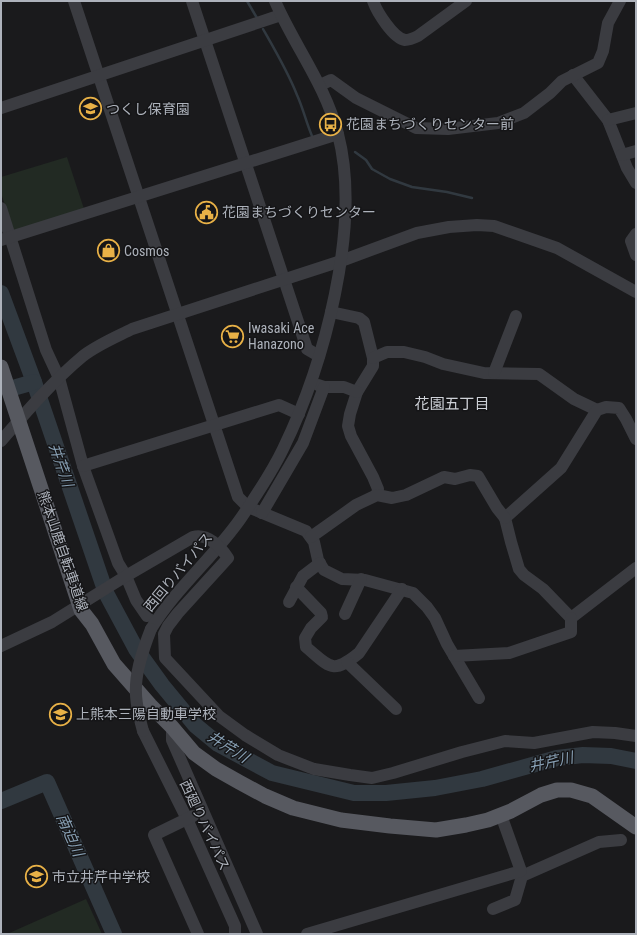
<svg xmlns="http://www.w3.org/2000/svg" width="637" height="935" font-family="'Roboto Condensed','Noto Sans JP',sans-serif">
<rect width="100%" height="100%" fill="#1a1a1c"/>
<!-- green -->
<g fill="#222a23">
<path d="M67,157L84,209L14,232L1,193V177Z"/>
<path d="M86,899L102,934H7Z"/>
</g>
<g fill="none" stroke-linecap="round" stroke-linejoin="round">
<!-- stream -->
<g stroke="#313940" stroke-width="2.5">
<path d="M247,1L257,18"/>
<path d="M263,29C275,50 288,72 297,95C303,108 306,122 312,136"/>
<path d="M355,152L366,160L372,169L390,179L412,187L447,192L472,198"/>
</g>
<!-- river -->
<g stroke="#313940" stroke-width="16">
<path d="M1,293L34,382L106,593L136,649L162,685L195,725L218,744L272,773L354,793H386L435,788L482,779L557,758L583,755L611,756L636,761"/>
<path d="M13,388L34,382"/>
<path d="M1,801L47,782L114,934"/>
</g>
<!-- minor -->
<g stroke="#3b3c41" stroke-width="12">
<path d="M74,1L238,497L248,507L306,531L314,542L318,560L324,570L342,579L365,580L413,593L427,607L435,618L447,644L479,698"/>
<path d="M192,1L307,349L319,356"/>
<path d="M373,1C377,12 393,38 405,40C410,40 414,38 418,36L466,1"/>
<path d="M573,75L608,120L627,168L636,183"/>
<path d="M320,85L331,80L356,98L416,128L448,129L498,123L524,113L550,93L562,81L598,63L603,51L608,23L620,1"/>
<path d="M1,108L281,15"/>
<path d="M608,120L636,113"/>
<path d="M622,155L636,151"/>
<path d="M1,208L46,350L59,378L83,466L118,563L126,576L136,600L147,616"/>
<path d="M636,234L631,241L636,255"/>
<path d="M1,240L338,134"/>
<path d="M331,312L359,318L364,322L373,358V366L357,392L350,414L348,426L351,436L373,477L378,489L377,495"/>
<path d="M373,358L387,352H404L425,357L443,364L484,373L539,374L574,399L597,410"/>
<path d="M494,373L516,316"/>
<path d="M318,385L324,387H344L357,392"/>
<path d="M636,439L626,419L619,408L606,407L597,410L561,468L505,518L511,542L519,569L524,575L543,589L571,618L636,568"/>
<path d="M1,441C27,411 53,381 83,356C97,345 116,337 132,329L341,261L417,233L449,227L477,225L494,226L557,248L636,292"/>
<path d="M83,466L279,405L299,414"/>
<path d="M262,513L303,443L324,387"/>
<path d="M311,537L356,505L377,495L392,498L406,495L444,477L455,479L470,475L478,476L497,508L505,518"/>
<path d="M296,587L321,613L322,617L311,628L305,638L306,647C330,667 332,675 359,653L402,589"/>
<path d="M289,602L303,576L320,563"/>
<path d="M345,614L361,579"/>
<path d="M151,629C176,588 214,557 241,518C256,496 272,472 283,449C324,365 362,226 338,134C325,84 295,47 275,1"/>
<path d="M1,646L52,622L126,576L193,537C207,533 220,546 228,558L178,613L168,626L164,634L165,658L219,716L245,735L278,755L314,769L350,775L372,778L393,773L462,752L505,741L534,743L593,732L615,733L636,736"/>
<path d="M454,656L509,653L571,632V618"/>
<path d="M347,662L396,709"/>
<path d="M172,727V740L257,934"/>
<path d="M143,731L187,819L235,926V934"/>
<path d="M193,816L154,835L198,934"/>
<path d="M493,909L515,900L522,876L599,842L621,840"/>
<path d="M307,934L521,871L501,815"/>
</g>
<!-- major -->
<path stroke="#575960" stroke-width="15" d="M1,367L81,610L92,624L114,664L150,705L172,727L194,753L216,769L239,782L265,796L293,808L341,820L390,826L436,830L466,825L488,820L511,811L541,795L557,790H571L592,796L636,827"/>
<!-- minor-bridge -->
<path stroke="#3b3c41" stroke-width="12" d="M143,731C139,716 135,701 136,685C137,666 144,647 151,629"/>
</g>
<!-- icons -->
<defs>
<symbol id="school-ring" viewBox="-11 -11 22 22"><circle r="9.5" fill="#151517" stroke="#e8b147" stroke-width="1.5"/><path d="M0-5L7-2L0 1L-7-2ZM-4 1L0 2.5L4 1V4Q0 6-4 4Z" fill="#e8b147"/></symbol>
<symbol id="bus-ring" viewBox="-11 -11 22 22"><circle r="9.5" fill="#151517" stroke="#e8b147" stroke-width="1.5"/><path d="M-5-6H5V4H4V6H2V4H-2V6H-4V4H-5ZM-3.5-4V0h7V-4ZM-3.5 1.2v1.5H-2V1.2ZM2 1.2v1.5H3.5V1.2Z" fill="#e8b147"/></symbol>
<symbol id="civic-ring" viewBox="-11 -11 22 22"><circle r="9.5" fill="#151517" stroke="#e8b147" stroke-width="1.5"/><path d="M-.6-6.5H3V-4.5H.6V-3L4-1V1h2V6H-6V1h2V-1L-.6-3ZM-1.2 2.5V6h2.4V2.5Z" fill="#e8b147"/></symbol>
<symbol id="shop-ring" viewBox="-11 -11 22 22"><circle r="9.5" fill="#151517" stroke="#e8b147" stroke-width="1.5"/><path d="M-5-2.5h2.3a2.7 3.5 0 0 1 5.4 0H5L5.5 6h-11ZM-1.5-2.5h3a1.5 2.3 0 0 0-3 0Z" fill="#e8b147"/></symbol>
<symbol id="supermarket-ring" viewBox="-11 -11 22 22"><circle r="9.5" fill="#151517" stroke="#e8b147" stroke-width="1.5"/><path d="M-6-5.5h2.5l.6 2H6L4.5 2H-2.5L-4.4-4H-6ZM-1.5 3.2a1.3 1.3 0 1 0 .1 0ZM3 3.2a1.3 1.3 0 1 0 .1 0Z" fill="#e8b147"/></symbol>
</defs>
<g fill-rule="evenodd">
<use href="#school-ring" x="78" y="96" width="25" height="25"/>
<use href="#bus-ring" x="318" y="112" width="25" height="25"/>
<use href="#civic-ring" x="194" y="200" width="25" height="25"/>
<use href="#shop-ring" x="96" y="238" width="25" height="25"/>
<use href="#supermarket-ring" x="220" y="324" width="25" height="25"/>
<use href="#school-ring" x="48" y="702" width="25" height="25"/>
<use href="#school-ring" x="24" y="864" width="25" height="25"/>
</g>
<g text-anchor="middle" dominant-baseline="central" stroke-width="3" stroke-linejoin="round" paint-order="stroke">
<!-- poi labels -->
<g font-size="14" fill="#adb2bb" stroke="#151517" text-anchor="start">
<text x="106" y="109">つくし保育園</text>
<text x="346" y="124">花園まちづくりセンター前</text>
<text x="222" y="212">花園まちづくりセンター</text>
<text x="124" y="251">Cosmos</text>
<text x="248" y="328">Iwasaki Ace<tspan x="248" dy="16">Hanazono</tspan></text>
<text x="76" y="714">上熊本三陽自動車学校</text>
<text x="52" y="877">市立井芹中学校</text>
</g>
<!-- street labels -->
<g font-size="14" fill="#adb2bb" stroke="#151517">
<text transform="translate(63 551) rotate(71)">熊本山鹿自転車道線</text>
<text transform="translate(178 572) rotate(-50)">西回りバイパス</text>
<text transform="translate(205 825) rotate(65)">西廻りバイパス</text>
</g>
<!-- neighbourhood labels -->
<g font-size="15" fill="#ced1d7" stroke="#151517">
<text x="452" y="404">花園五丁目</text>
</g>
<!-- water labels -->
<g font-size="15" font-style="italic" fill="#879fb3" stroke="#151517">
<text transform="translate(61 465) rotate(71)">井芹川</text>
<text transform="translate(228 747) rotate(32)">井芹川</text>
<text transform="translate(551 762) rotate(-12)">井芹川</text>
<text transform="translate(70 835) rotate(66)">南迫川</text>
</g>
</g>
<!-- border -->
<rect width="637" height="935" fill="none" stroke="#adb2bb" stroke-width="4"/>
</svg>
